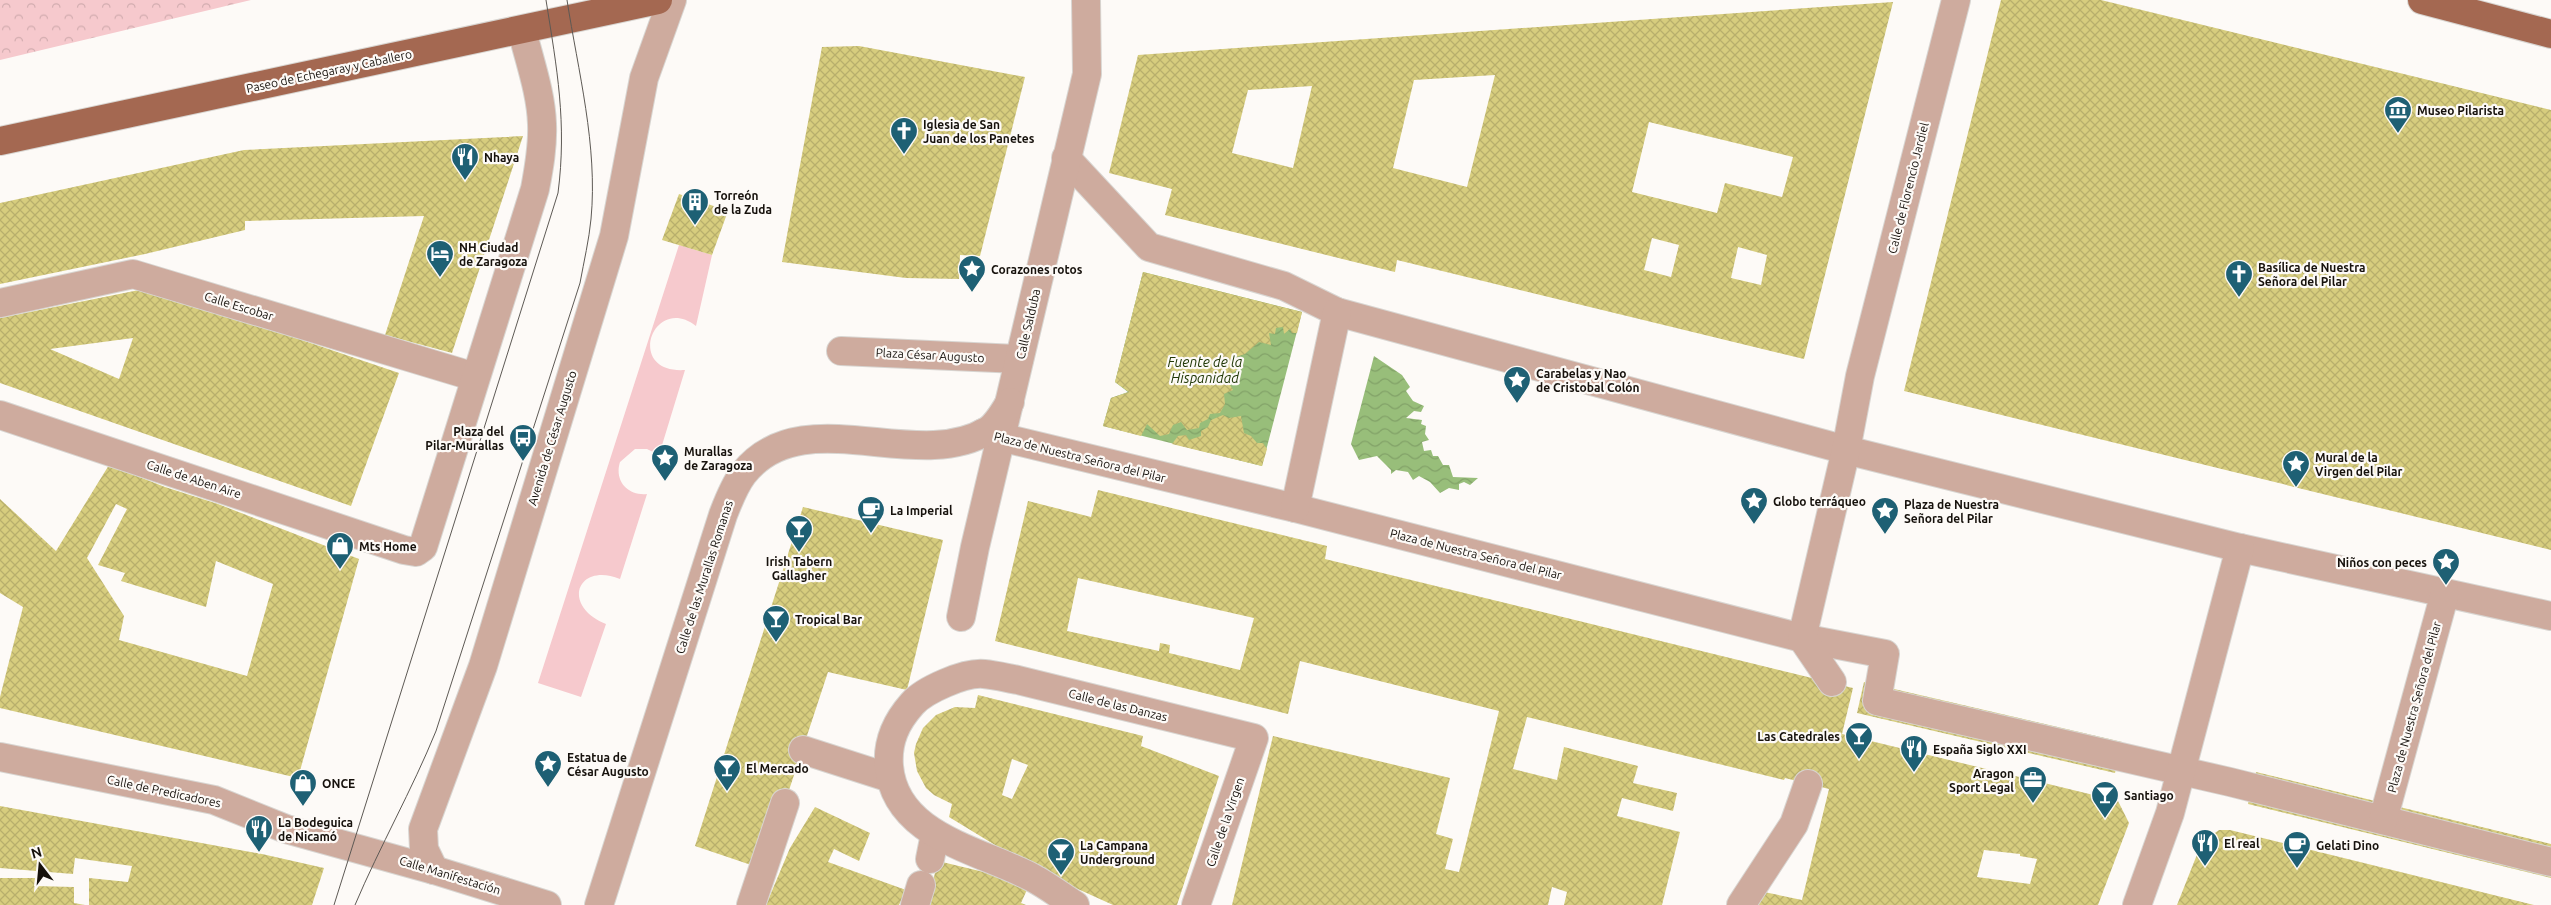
<svg xmlns="http://www.w3.org/2000/svg" width="2551" height="905" font-family="Ubuntu,sans-serif">
<defs>
<pattern id="park-crowns" width="20" height="18" patternUnits="userSpaceOnUse" patternTransform="scale(1.25)"><rect width="20" height="18" fill="#f6c9cd"/><path d="M2 6a3 3 0 1 1 6 0M12 15a3 3 0 1 1 6 0" fill="none" stroke="#d2acaf"/></pattern>
<pattern id="water-waves" width="16" height="10" patternUnits="userSpaceOnUse" patternTransform="scale(1.25)"><rect width="16" height="10" fill="#98be7a"/><path d="M0 5q4-4 8 0t8 0" fill="none" stroke="#82a268"/></pattern>
<pattern id="building-cross-hatch" width="8" height="8" patternUnits="userSpaceOnUse" patternTransform="scale(1.25)"><rect width="8" height="8" fill="#d7cd7e"/><path d="M0 0l8 8M0 8l8-8" fill="none" stroke="#b8af6c"/></pattern>
</defs>
<rect width="100%" height="100%" fill="#fdfaf7"/>
<!-- grass -->
<path fill="#f6c9cd" d="M679,245L712,255L696,326C653,293 624,374 685,370L659,455L647,449H635L620,462C614,481 628,496 647,494L620,579C578,562 560,605 606,624L581,697L538,683Z"/>
<!-- park -->
<path fill="url(#park-crowns)" d="M0,0H251L0,60Z"/>
<!-- water -->
<g fill="url(#water-waves)">
<path d="M1143,272L1302,312L1262,466L1103,426L1111,398L1128,392L1115,382Z"/>
<path d="M1374,356L1402,375L1410,387L1406,391L1413,401L1424,406L1421,412L1414,411L1406,418L1422,420L1421,424L1426,426L1425,434L1429,440L1422,442L1424,451L1431,450L1433,456H1438L1443,465H1449L1453,477L1478,478L1470,485L1464,482L1459,484V490L1449,488L1440,493L1430,482L1419,476L1413,480L1408,472L1396,470L1391,474V470L1377,456L1359,460L1351,444Z"/>
</g>
<!-- building -->
<g fill="url(#building-cross-hatch)" fill-rule="evenodd">
<path d="M2001,0H2101L2551,110V550L1904,391Z"/>
<path d="M1893,2L1804,359L1397,260L1395,272L1165,215L1172,189L1109,173L1138,55ZM1495,75L1467,187L1393,168L1414,80ZM1312,86L1293,168L1232,153L1248,90ZM1649,122L1793,157L1782,197L1725,183L1717,213L1632,192ZM1652,238L1679,245L1671,277L1644,270ZM1738,247L1767,255L1761,285L1731,278Z"/>
<path d="M859,46L1025,77L980,256L960,255L959,279L906,278L782,262L822,47Z"/>
<path d="M523,136L452,353L385,335L424,216L245,221V230L145,254L0,284V203L244,150Z"/>
<path d="M679,194L728,211L712,255L662,240Z"/>
<path d="M1143,272L1302,312L1297,333H1292L1290,329L1284,334L1283,327L1276,328L1275,334L1269,333L1271,345L1259,342L1245,354L1236,357L1238,364L1236,371L1225,377L1233,390L1224,394L1225,404L1220,413L1210,414L1208,419L1200,423L1199,428L1187,430L1181,422L1173,425L1169,434L1160,436L1147,424L1141,436L1103,426L1111,398L1129,392L1115,382Z"/>
<path d="M149,288L399,373L351,506L0,383V318ZM133,338L119,379L50,349Z"/>
<path d="M1223,415L1229,418L1241,416L1244,433L1251,436L1257,443H1263L1267,449L1262,466L1172,444L1178,436L1186,435L1189,440L1201,436V431L1208,427L1211,420Z"/>
<path d="M109,465L165,487L218,504L359,559L298,778L0,708V697L23,607L0,593V499L56,551ZM116,504L127,509L98,565L125,573L121,581L206,607L216,561L273,584L247,676L119,640L124,616L87,558Z"/>
<path d="M1098,490L1327,546L1325,559L1853,688L1842,734L2118,801L2129,823L2098,905H1755L1764,892L1802,900L1829,789L1785,778L1784,780L1527,717L1513,769L1557,780L1564,747L1638,766L1633,783L1677,793L1673,811L1622,798L1617,816L1680,832L1662,905H1564L1567,892L1552,887L1548,905H1232L1273,736L1450,778L1436,834L1453,839L1445,869L1459,872L1499,711L1300,661L1288,714L995,641L1028,501L1091,517ZM1078,578L1254,618L1240,670L1169,653L1170,645L1160,643L1159,651L1067,631ZM1984,850L2020,854V856L2037,859L2030,884L1977,877Z"/>
<path d="M803,507L943,540L907,690L828,672L763,869L695,846Z"/>
<path d="M1864,682L2122,742L2115,773L1857,713Z"/>
<path d="M978,695L1143,736L1141,746L1219,776L1177,905H1113L1036,870L949,817L952,804L934,795L926,788L917,771L914,753L916,744L923,728L936,715L955,707L975,708ZM1012,759L1028,765L1012,799L1002,795Z"/>
<path d="M2256,772L2551,844V878L2248,804Z"/>
<path d="M0,806L262,854L324,868L312,905H89V878L128,882L132,866L75,858L73,874L0,868Z"/>
<path d="M815,807L870,833L859,861L834,849L828,862L906,890L899,905H766L790,848Z"/>
<path d="M2219,830H2230L2534,905H2177L2202,842Z"/>
<path d="M938,861L1030,883L1021,903L1026,905H927Z"/>
<path d="M0,878H35L34,886L74,887V903L85,905H0Z"/>
</g>
<g fill="none" stroke-linecap="round" stroke-linejoin="round">
<defs>
<g id="pedestrian">
<path d="M1066,158L1149,247L1284,286L1337,312L1846,450L2240,548L2551,616"/>
<path d="M841,351L1019,359"/>
<path d="M983,433L1295,508L1802,638L1885,654L1877,701L2230,782L2551,862"/>
<path d="M1295,508L1337,312"/>
<path d="M1832,682L1802,638L1846,450L1860,376L1956,0"/>
<path d="M803,750L890,778"/>
<path d="M2383,820L2445,593"/>
<path d="M930,859L935,834"/>
<path d="M751,905L785,803"/>
<path d="M915,905L921,885"/>
<path d="M1075,905C1061,896 1048,886 1033,878C981,850 895,837 889,766C887,741 896,722 912,704C924,690 965,672 984,674C995,675 1007,678 1018,680L1254,738L1196,905"/>
<path d="M1741,905L1794,824L1808,784"/>
<path d="M2137,905L2170,813L2240,548"/>
</g>
<g id="minor">
<path d="M0,303L133,274L475,377"/>
<path d="M0,415L404,550L416,552L423,547L535,189C539,168 543,146 542,124C541,92 529,60 522,30"/>
<path d="M961,617L975,547L1087,74L1086,0"/>
<path d="M0,757L214,800L286,829L434,870L547,905"/>
<path d="M434,870L424,849L423,829L483,666L614,236L644,78L672,0"/>
<path d="M599,905L723,515C728,502 734,486 743,474C802,399 914,474 987,431C997,425 1004,412 1010,402"/>
</g>
<g id="primary">
<path d="M2422,0L2551,34"/>
<path d="M0,141L658,0"/>
</g>
</defs>
<!-- pedestrian casing -->
<use href="#pedestrian" stroke="#d8d5d1" stroke-width="30"/>
<!-- minor casing -->
<use href="#minor" stroke="#d8d5d1" stroke-width="30"/>
<!-- primary casing -->
<use href="#primary" stroke="#d8d5d1" stroke-width="30"/>
<!-- pedestrian -->
<use href="#pedestrian" stroke="#ceab9e" stroke-width="28"/>
<!-- minor -->
<use href="#minor" stroke="#ceab9e" stroke-width="28"/>
<!-- primary -->
<use href="#primary" stroke="#a46851" stroke-width="28"/>
<!-- tram -->
<g stroke="#5d5954" stroke-width="1">
<path d="M334,905L558,193C567,123 557,69 546,0"/>
<path d="M355,905C380,846 412,790 436,731L580,283C584,261 589,240 591,219C598,146 578,71 567,0"/>
</g>
</g>
<!-- icons -->
<defs>
<symbol id="museum-pin" viewBox="-11 -11 22 30"><path d="M0 17L-7.5 6A9.5 9.5 0 1 1 7.5 6Z" fill="#1e6074" stroke="#fdfaf7"/><path d="M0-6L6-3V-2H-6V-3ZM-5-1h2V3h-2ZM-1-1h2V3h-2ZM3-1h2V3H3ZM-6 4H6V6H-6Z" fill="#fff"/></symbol>
<symbol id="church-pin" viewBox="-11 -11 22 30"><path d="M0 17L-7.5 6A9.5 9.5 0 1 1 7.5 6Z" fill="#1e6074" stroke="#fdfaf7"/><path d="M-1.2-6h2.4v3.5h3.3v2.4h-3.3V6h-2.4V-.1h-3.3v-2.4h3.3Z" fill="#fff"/></symbol>
<symbol id="restaurant-pin" viewBox="-11 -11 22 30"><path d="M0 17L-7.5 6A9.5 9.5 0 1 1 7.5 6Z" fill="#1e6074" stroke="#fdfaf7"/><path d="M-5-6h1v4h1v-4h1v4h1v-4h1v5L-1.5 .5V6h-2V.5L-5-1ZM5-6V6H3V1.5H1.5Q1.5-4 5-6Z" fill="#fff"/></symbol>
<symbol id="building-pin" viewBox="-11 -11 22 30"><path d="M0 17L-7.5 6A9.5 9.5 0 1 1 7.5 6Z" fill="#1e6074" stroke="#fdfaf7"/><path d="M-4-6H4V6H1V3H-1V6H-4ZM-2.5-4.3h1.7v1.8h-1.7ZM.8-4.3h1.7v1.8H.8ZM-2.5-1h1.7V.8h-1.7ZM.8-1h1.7V.8H.8Z" fill="#fff"/></symbol>
<symbol id="hotel-pin" viewBox="-11 -11 22 30"><path d="M0 17L-7.5 6A9.5 9.5 0 1 1 7.5 6Z" fill="#1e6074" stroke="#fdfaf7"/><path d="M-6-4.5h1.5V1H6V5H4.5V3h-9V5H-6ZM-4 0a1.8 1.8 0 1 1 3.6 0ZM.5 0V-2.5h3Q6-2.5 6 0Z" fill="#fff"/></symbol>
<symbol id="sight-pin" viewBox="-11 -11 22 30"><path d="M0 17L-7.5 6A9.5 9.5 0 1 1 7.5 6Z" fill="#1e6074" stroke="#fdfaf7"/><path d="M0-6L1.8-2.2L6-1.7L2.9 1.2L3.7 5.4L0 3.3L-3.7 5.4L-2.9 1.2L-6-1.7L-1.8-2.2Z" fill="#fff"/></symbol>
<symbol id="bus-pin" viewBox="-11 -11 22 30"><path d="M0 17L-7.5 6A9.5 9.5 0 1 1 7.5 6Z" fill="#1e6074" stroke="#fdfaf7"/><path d="M-5-6H5V4H4V6H2V4H-2V6H-4V4H-5ZM-3.5-4V0h7V-4ZM-3.5 1.2v1.5H-2V1.2ZM2 1.2v1.5H3.5V1.2Z" fill="#fff"/></symbol>
<symbol id="cafe-pin" viewBox="-11 -11 22 30"><path d="M0 17L-7.5 6A9.5 9.5 0 1 1 7.5 6Z" fill="#1e6074" stroke="#fdfaf7"/><path d="M-5.5-4.5H6V0H3Q3 3.5 0 3.5H-2.5Q-5.5 3.5-5.5 0ZM3-3.2v2h1.7v-2ZM-6 4.5H4V6H-6Z" fill="#fff"/></symbol>
<symbol id="bar-pin" viewBox="-11 -11 22 30"><path d="M0 17L-7.5 6A9.5 9.5 0 1 1 7.5 6Z" fill="#1e6074" stroke="#fdfaf7"/><path d="M-6-5H6L.8 .8V4.5H3.5V6h-7V4.5H-.8V.8Z" fill="#fff"/></symbol>
<symbol id="shop-pin" viewBox="-11 -11 22 30"><path d="M0 17L-7.5 6A9.5 9.5 0 1 1 7.5 6Z" fill="#1e6074" stroke="#fdfaf7"/><path d="M-5-2.5h2.3a2.7 3.5 0 0 1 5.4 0H5L5.5 6h-11ZM-1.5-2.5h3a1.5 2.3 0 0 0-3 0Z" fill="#fff"/></symbol>
<symbol id="office-pin" viewBox="-11 -11 22 30"><path d="M0 17L-7.5 6A9.5 9.5 0 1 1 7.5 6Z" fill="#1e6074" stroke="#fdfaf7"/><path d="M-6-3h4V-5.5h4V-3h4V5H-6ZM-1-4.5V-3h2v-1.5ZM-6 0V1H6V0Z" fill="#fff"/></symbol>
</defs>
<g fill-rule="evenodd">
<use href="#museum-pin" x="2382" y="94" width="32" height="43"/>
<use href="#church-pin" x="888" y="115" width="32" height="43"/>
<use href="#restaurant-pin" x="449" y="141" width="32" height="43"/>
<use href="#building-pin" x="679" y="186" width="32" height="43"/>
<use href="#hotel-pin" x="424" y="238" width="32" height="43"/>
<use href="#sight-pin" x="956" y="253" width="32" height="43"/>
<use href="#church-pin" x="2223" y="258" width="32" height="43"/>
<use href="#sight-pin" x="1501" y="364" width="32" height="43"/>
<use href="#bus-pin" x="507" y="422" width="32" height="43"/>
<use href="#sight-pin" x="649" y="442" width="32" height="43"/>
<use href="#sight-pin" x="2280" y="448" width="32" height="43"/>
<use href="#sight-pin" x="1738" y="485" width="32" height="43"/>
<use href="#cafe-pin" x="855" y="494" width="32" height="43"/>
<use href="#sight-pin" x="1869" y="495" width="32" height="43"/>
<use href="#bar-pin" x="783" y="513" width="32" height="43"/>
<use href="#shop-pin" x="324" y="530" width="32" height="43"/>
<use href="#sight-pin" x="2430" y="546" width="32" height="43"/>
<use href="#bar-pin" x="760" y="603" width="32" height="43"/>
<use href="#bar-pin" x="1843" y="720" width="32" height="43"/>
<use href="#restaurant-pin" x="1898" y="733" width="32" height="43"/>
<use href="#sight-pin" x="532" y="748" width="32" height="43"/>
<use href="#bar-pin" x="711" y="752" width="32" height="43"/>
<use href="#office-pin" x="2017" y="764" width="32" height="43"/>
<use href="#shop-pin" x="287" y="767" width="32" height="43"/>
<use href="#bar-pin" x="2089" y="779" width="32" height="43"/>
<use href="#restaurant-pin" x="243" y="813" width="32" height="43"/>
<use href="#restaurant-pin" x="2189" y="827" width="32" height="43"/>
<use href="#cafe-pin" x="2281" y="829" width="32" height="43"/>
<use href="#bar-pin" x="1045" y="836" width="32" height="43"/>
</g>
<g text-anchor="middle" dominant-baseline="central" stroke-width="4.5" stroke-linejoin="round" paint-order="stroke">
<!-- street labels -->
<g font-size="12" fill="#16110c" stroke="#fdfaf7">
<text transform="translate(329 71) rotate(-12)">Paseo de Echegaray y Caballero</text>
<text transform="translate(1908 188) rotate(-76)">Calle de Florencio Jardiel</text>
<text transform="translate(239 306) rotate(17)">Calle Escobar</text>
<text transform="translate(1028 324) rotate(-77)">Calle Salduba</text>
<text transform="translate(930 355) rotate(3)">Plaza César Augusto</text>
<text transform="translate(552 438) rotate(-73)">Avenida de César Augusto</text>
<text transform="translate(1080 457) rotate(14)">Plaza de Nuestra Señora del Pilar</text>
<text transform="translate(194 479) rotate(18)">Calle de Aben Aire</text>
<text transform="translate(1476 554) rotate(14)">Plaza de Nuestra Señora del Pilar</text>
<text transform="translate(704 577) rotate(-72)">Calle de las Murallas Romanas</text>
<text transform="translate(1118 705) rotate(14)">Calle de las Danzas</text>
<text transform="translate(2414 707) rotate(-75)">Plaza de Nuestra Señora del Pilar</text>
<text transform="translate(164 791) rotate(12)">Calle de Predicadores</text>
<text transform="translate(1225 822) rotate(-71)">Calle de la Virgen</text>
<text transform="translate(450 875) rotate(17)">Calle Manifestación</text>
</g>
<!-- poi labels -->
<g font-size="12" font-weight="bold" fill="#16110c" stroke="#fdfaf7" text-anchor="start">
<text x="2417" y="110">Museo Pilarista</text>
<text x="923" y="124">Iglesia de San<tspan x="923" dy="14">Juan de los Panetes</tspan></text>
<text x="484" y="157">Nhaya</text>
<text x="714" y="195">Torreón<tspan x="714" dy="14">de la Zuda</tspan></text>
<text x="459" y="247">NH Ciudad<tspan x="459" dy="14">de Zaragoza</tspan></text>
<text x="2258" y="267">Basílica de Nuestra<tspan x="2258" dy="14">Señora del Pilar</tspan></text>
<text x="991" y="269">Corazones rotos</text>
<text x="1536" y="373">Carabelas y Nao<tspan x="1536" dy="14">de Cristobal Colón</tspan></text>
<text x="504" y="431" text-anchor="end">Plaza del<tspan x="504" dy="14">Pilar-Murallas</tspan></text>
<text x="684" y="451">Murallas<tspan x="684" dy="14">de Zaragoza</tspan></text>
<text x="2315" y="457">Mural de la<tspan x="2315" dy="14">Virgen del Pilar</tspan></text>
<text x="1773" y="501">Globo terráqueo</text>
<text x="1904" y="504">Plaza de Nuestra<tspan x="1904" dy="14">Señora del Pilar</tspan></text>
<text x="890" y="510">La Imperial</text>
<text x="359" y="546">Mts Home</text>
<text x="799" y="561" text-anchor="middle">Irish Tabern<tspan x="799" dy="14">Gallagher</tspan></text>
<text x="2427" y="562" text-anchor="end">Niños con peces</text>
<text x="795" y="619">Tropical Bar</text>
<text x="1840" y="736" text-anchor="end">Las Catedrales</text>
<text x="1933" y="749">España Siglo XXI</text>
<text x="567" y="757">Estatua de<tspan x="567" dy="14">César Augusto</tspan></text>
<text x="746" y="768">El Mercado</text>
<text x="2014" y="773" text-anchor="end">Aragon<tspan x="2014" dy="14">Sport Legal</tspan></text>
<text x="322" y="783">ONCE</text>
<text x="2124" y="795">Santiago</text>
<text x="278" y="822">La Bodeguica<tspan x="278" dy="14">de Nicamó</tspan></text>
<text x="2224" y="843">El real</text>
<text x="1080" y="845">La Campana<tspan x="1080" dy="14">Underground</tspan></text>
<text x="2316" y="845">Gelati Dino</text>
</g>
<!-- water labels -->
<g font-size="14" font-style="italic" fill="#213807" stroke="#fdfaf7">
<text x="1205" y="362">Fuente de la<tspan x="1205" dy="16">Hispanidad</tspan></text>
</g>
</g>
<!-- north arrow -->
<g transform="translate(40 865) rotate(344)" stroke="#fdfaf7" stroke-width="4" paint-order="stroke">
<path d="M0-4L9 19L0 12L-9 19Z" fill="#16110c"/>
<text y="-8" font-size="14" font-weight="bold" text-anchor="middle" fill="#16110c">N</text>
</g>
</svg>
